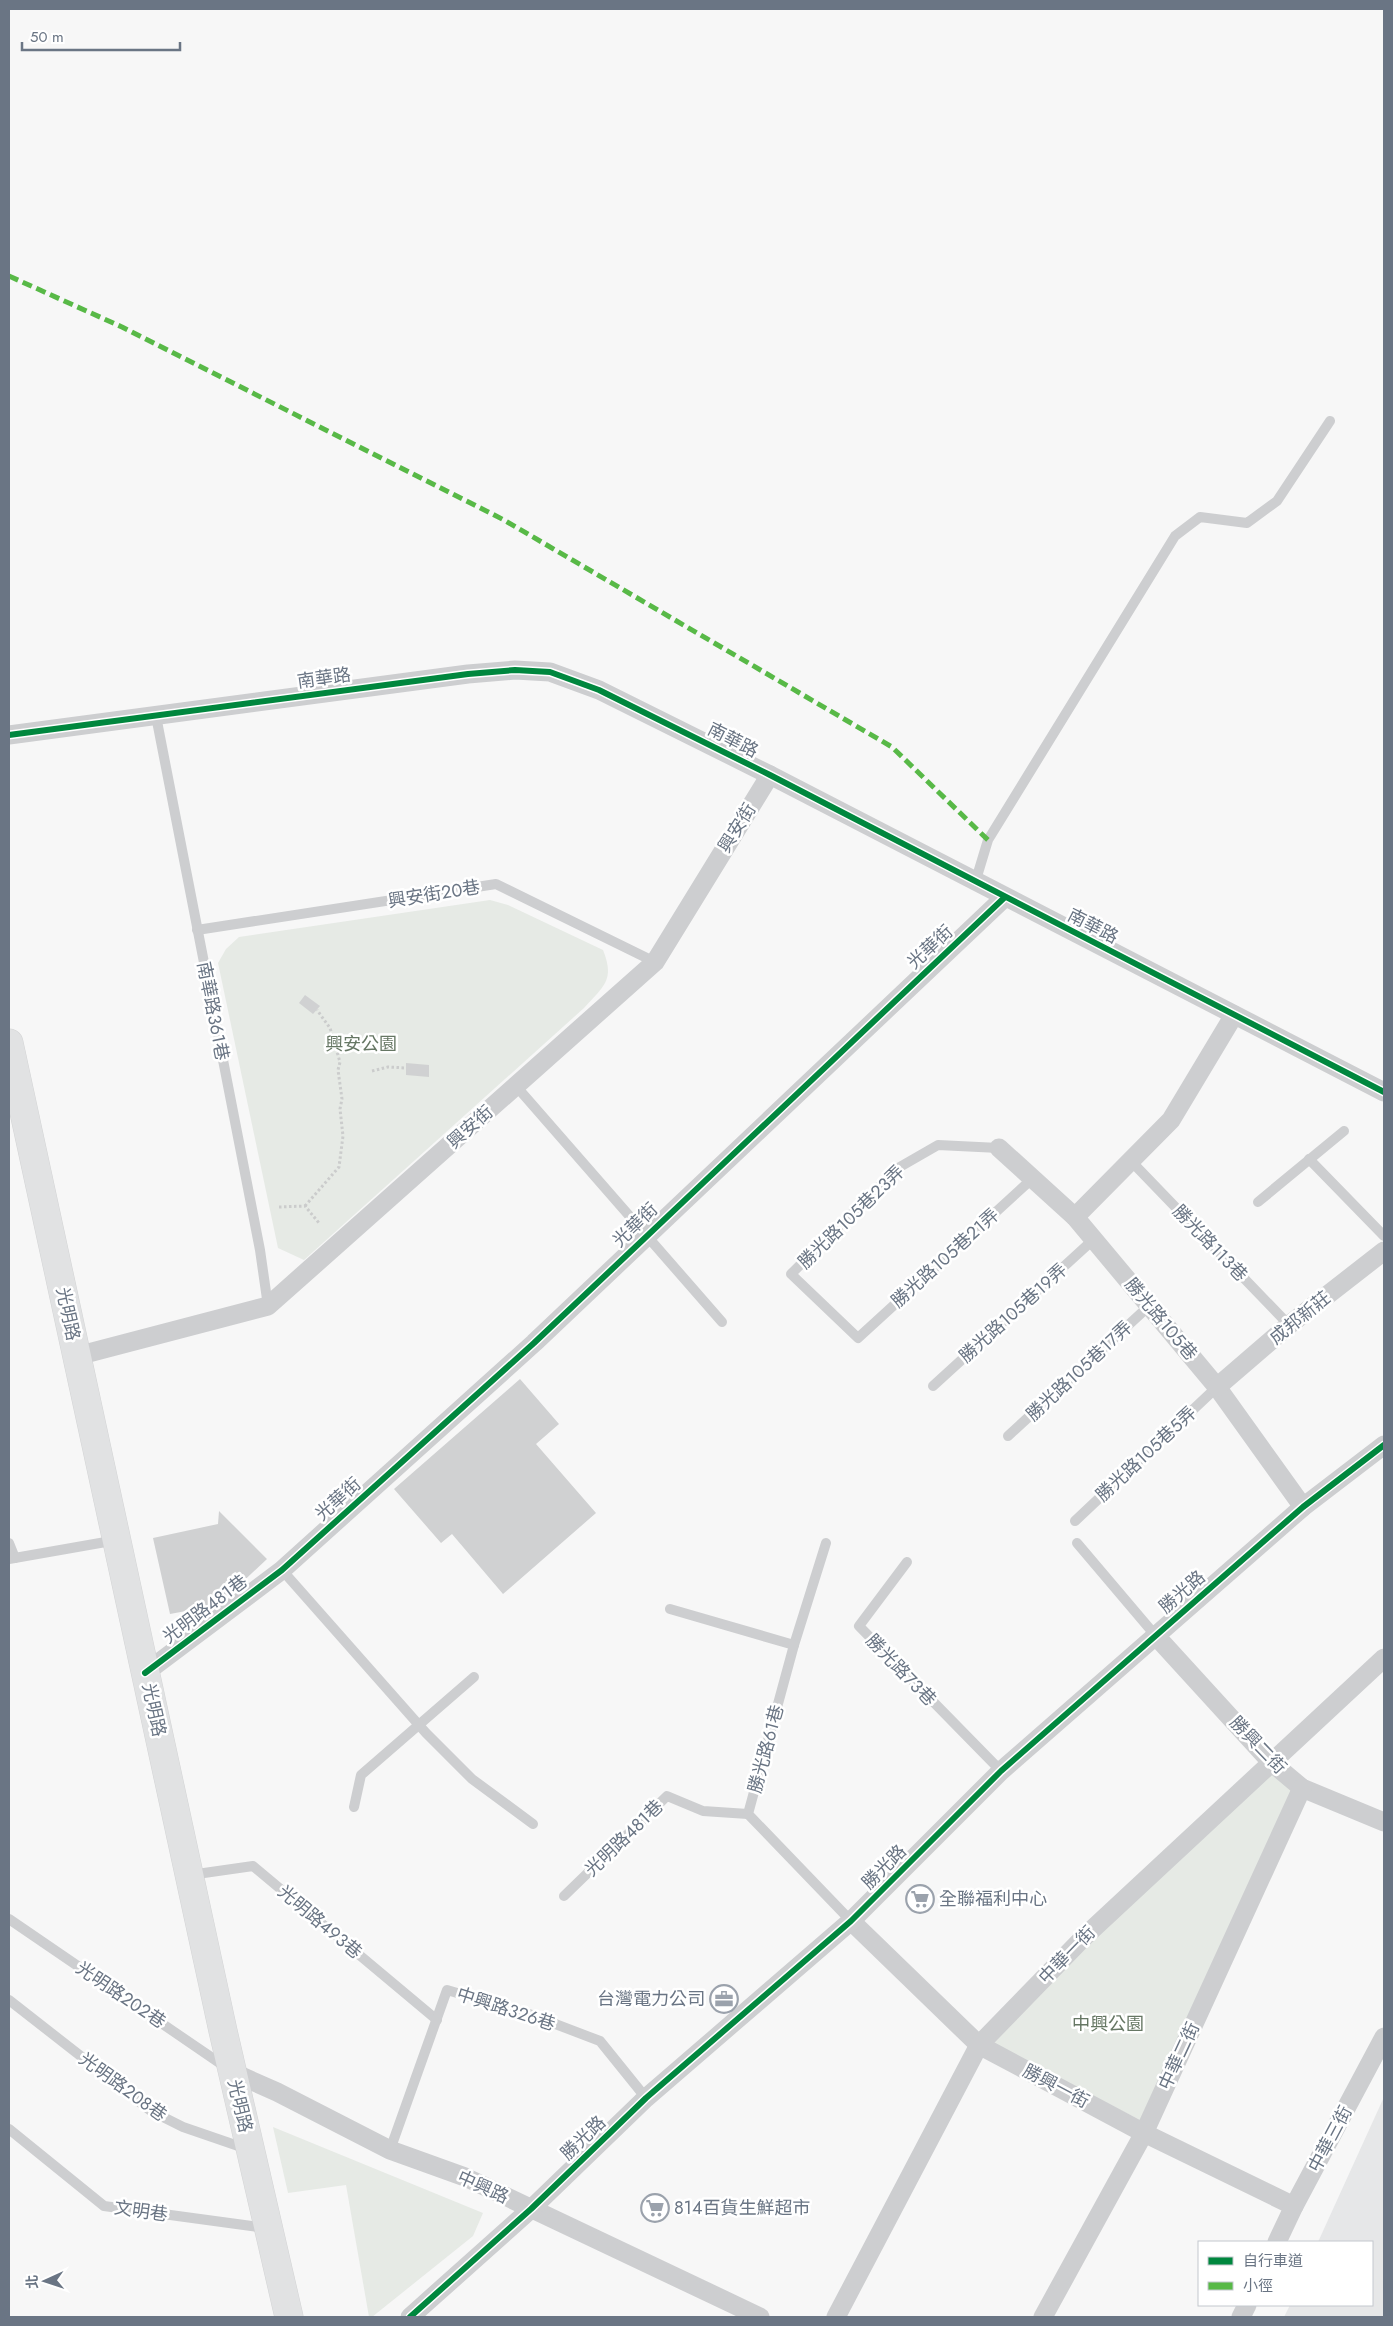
<svg xmlns="http://www.w3.org/2000/svg" width="1393" height="2326" font-family="Jost,'Noto Sans TC',sans-serif">
<rect width="100%" height="100%" fill="#f7f7f7"/>
<!-- built -->
<path fill="#e6e7e8" d="M1384,2097V2317H1284L1290,2305H1372V2242H1318Z"/>
<!-- green -->
<g fill="#e6eae5">
<path d="M490,900L508,905L603,950C615,980 604,986 584,1008L304,1260L278,1248L218,963L226,949L239,937Z"/>
<path d="M1273,1772L1293,1791L1140,2120L989,2043L1091,1941Z"/>
<path d="M273,2127L483,2213L473,2236L372,2317H369L346,2185L288,2193Z"/>
</g>
<!-- building -->
<g fill="#d0d1d2">
<path d="M305,995L320,1006L313,1014L299,1003Z"/>
<path d="M406,1063L429,1065V1077L406,1075Z"/>
<path d="M520,1379L559,1424L536,1444L596,1513L503,1594L452,1534L441,1543L394,1489Z"/>
<path d="M219,1511L267,1559L218,1605L170,1614L153,1538L218,1524Z"/>
</g>
<g fill="none" stroke-linecap="round" stroke-linejoin="round">
<defs>
<path id="secondary" d="M9,1043L223,2031L289,2317"/>
</defs>
<!-- secondary casing -->
<use href="#secondary" stroke="#d3d4d5" stroke-width="29"/>
<!-- path -->
<g stroke="#cbcccc" stroke-width="3" stroke-dasharray="2.5 2.5" stroke-linecap="butt">
<path d="M372,1071L388,1067L406,1068"/>
<path d="M305,1206L339,1167L343,1136L340,1109L342,1099L338,1070L340,1062L330,1028L317,1010"/>
<path d="M279,1207L305,1206L319,1223"/>
</g>
<!-- lane -->
<g stroke="#cdced0" stroke-width="10">
<path d="M156,716L260,1250L268,1306"/>
<path d="M975,883L988,840L1175,536L1200,517L1247,523L1277,501L1330,421"/>
<path d="M197,930L496,884L655,962"/>
<path d="M516,1086L722,1322"/>
<path d="M999,1148L938,1145L898,1168L791,1274L858,1338L1033,1178"/>
<path d="M1309,1159L1384,1236"/>
<path d="M1130,1160L1289,1325"/>
<path d="M1258,1202L1344,1131"/>
<path d="M933,1386L1094,1239"/>
<path d="M1008,1436L1149,1306"/>
<path d="M1075,1521L1217,1387"/>
<path d="M9,1543L15,1558"/>
<path d="M826,1543L794,1645L748,1814L851,1921"/>
<path d="M1077,1543L1155,1635"/>
<path d="M9,1559L117,1540"/>
<path d="M907,1562L859,1626L1001,1771"/>
<path d="M282,1570L426,1733L472,1779L533,1824"/>
<path d="M670,1609L794,1645"/>
<path d="M354,1807L361,1775L474,1677"/>
<path d="M190,1875L253,1866L437,2020"/>
<path d="M564,1896L667,1796L703,1811L748,1814"/>
<path d="M9,1919L227,2068"/>
<path d="M9,2000L151,2111L183,2127L247,2149"/>
<path d="M9,2129L104,2206L266,2228"/>
<path d="M390,2150L447,1990L529,2014L600,2041L646,2098"/>
</g>
<!-- street -->
<g stroke="#cdced0" stroke-width="19">
<path d="M9,735L468,674L515,670L550,672L599,690L770,775L1384,1092"/>
<path d="M999,1148L1075,1217L1217,1387L1303,1507"/>
<path d="M1075,1217L1171,1120L1234,1015"/>
<path d="M77,1356L268,1306L655,962L770,775"/>
<path d="M1217,1387L1289,1325L1384,1251"/>
<path d="M1155,1635L1271,1762L1302,1788L1384,1822"/>
<path d="M145,1673L282,1570L534,1343L1004,898"/>
<path d="M851,1921L979,2045L1144,2133L1294,2206"/>
<path d="M232,2072L277,2092L390,2150L465,2177L760,2317"/>
<path d="M1277,2242L1294,2206L1384,2037"/>
<path d="M410,2317L531,2209L646,2098L851,1921L1001,1771L1303,1507L1384,1445"/>
<path d="M836,2317L979,2045L1083,1938L1384,1658"/>
<path d="M1043,2317L1144,2133L1302,1788"/>
<path d="M1241,2317L1247,2305"/>
</g>
<!-- secondary -->
<use href="#secondary" stroke="#e1e2e3" stroke-width="28"/>
<!-- quiet -->
<path stroke="#58b947" stroke-width="5" stroke-dasharray="10 5" stroke-linecap="butt" d="M9,276L122,327L504,520L892,747L988,840"/>
<defs>
<g id="cycleway">
<path d="M9,735L468,674L515,670L550,672L599,690L770,775L1384,1092"/>
<path d="M145,1673L282,1570L534,1343L1004,898"/>
<path d="M410,2317L531,2209L646,2098L851,1921L1001,1771L1303,1507L1384,1445"/>
</g>
</defs>
<!-- cycleway casing -->
<use href="#cycleway" stroke="#fff" stroke-width="9"/>
<!-- cycleway -->
<use href="#cycleway" stroke="#00873e" stroke-width="6"/>
</g>
<!-- icons -->
<defs>
<symbol id="supermarket-ring" viewBox="-11 -11 22 22"><circle r="9.5" fill="#fff" stroke="#9ba2ac" stroke-width="1.5"/><path d="M-6-5.5h2.5l.6 2H6L4.5 2H-2.5L-4.4-4H-6ZM-1.5 3.2a1.3 1.3 0 1 0 .1 0ZM3 3.2a1.3 1.3 0 1 0 .1 0Z" fill="#9ba2ac"/></symbol>
<symbol id="office-ring" viewBox="-11 -11 22 22"><circle r="9.5" fill="#fff" stroke="#9ba2ac" stroke-width="1.5"/><path d="M-6-3h4V-5.5h4V-3h4V5H-6ZM-1-4.5V-3h2v-1.5ZM-6 0V1H6V0Z" fill="#9ba2ac"/></symbol>
</defs>
<g fill-rule="evenodd">
<use href="#supermarket-ring" x="904" y="1883" width="32" height="32"/>
<use href="#office-ring" x="708" y="1983" width="32" height="32"/>
<use href="#supermarket-ring" x="639" y="2192" width="32" height="32"/>
</g>
<g text-anchor="middle" dominant-baseline="central" stroke-width="5" stroke-linejoin="round" paint-order="stroke">
<!-- street labels -->
<g font-size="18" fill="#6a7584" stroke="#fff">
<text transform="translate(324 678) rotate(-8)">南華路</text>
<text transform="translate(733 740) rotate(27)">南華路</text>
<text transform="translate(737 828) rotate(-58)">興安街</text>
<text transform="translate(434 894) rotate(-9)">興安街20巷</text>
<text transform="translate(1093 926) rotate(27)">南華路</text>
<text transform="translate(930 947) rotate(-43)">光華街</text>
<text transform="translate(213 1011) rotate(79)">南華路361巷</text>
<text transform="translate(470 1127) rotate(-42)">興安街</text>
<text transform="translate(851 1217) rotate(-44)">勝光路105巷23弄</text>
<text transform="translate(635 1225) rotate(-44)">光華街</text>
<text transform="translate(1210 1243) rotate(46)">勝光路113巷</text>
<text transform="translate(945 1258) rotate(-42)">勝光路105巷21弄</text>
<text transform="translate(1013 1313) rotate(-42)">勝光路105巷19弄</text>
<text transform="translate(68 1314) rotate(78)">光明路</text>
<text transform="translate(1300 1318) rotate(-39)">成邦新莊</text>
<text transform="translate(1161 1319) rotate(50)">勝光路105巷</text>
<text transform="translate(1079 1371) rotate(-43)">勝光路105巷17弄</text>
<text transform="translate(1146 1454) rotate(-43)">勝光路105巷5弄</text>
<text transform="translate(338 1499) rotate(-42)">光華街</text>
<text transform="translate(1182 1592) rotate(-41)">勝光路</text>
<text transform="translate(205 1609) rotate(-37)">光明路481巷</text>
<text transform="translate(901 1670) rotate(46)">勝光路73巷</text>
<text transform="translate(154 1710) rotate(78)">光明路</text>
<text transform="translate(1258 1745) rotate(46)">勝興二街</text>
<text transform="translate(766 1749) rotate(-75)">勝光路61巷</text>
<text transform="translate(624 1838) rotate(-44)">光明路481巷</text>
<text transform="translate(884 1867) rotate(-45)">勝光路</text>
<text transform="translate(320 1922) rotate(40)">光明路493巷</text>
<text transform="translate(1067 1955) rotate(-46)">中華一街</text>
<text transform="translate(121 1995) rotate(34)">光明路202巷</text>
<text transform="translate(506 2009) rotate(18)">中興路326巷</text>
<text transform="translate(1179 2056) rotate(-65)">中華二街</text>
<text transform="translate(1056 2086) rotate(28)">勝興一街</text>
<text transform="translate(123 2087) rotate(36)">光明路208巷</text>
<text transform="translate(240 2106) rotate(77)">光明路</text>
<text transform="translate(583 2138) rotate(-44)">勝光路</text>
<text transform="translate(1330 2139) rotate(-62)">中華三街</text>
<text transform="translate(483 2187) rotate(24)">中興路</text>
<text transform="translate(141 2211) rotate(8)">文明巷</text>
</g>
<!-- park labels -->
<g font-size="18" fill="#667764" stroke="#fff">
<text x="361" y="1044">興安公園</text>
<text x="1108" y="2024">中興公園</text>
</g>
<!-- poi labels -->
<g font-size="18" fill="#6a7584" stroke="#fff" text-anchor="start">
<text x="939" y="1899">全聯福利中心</text>
<text x="705" y="1999" text-anchor="end">台灣電力公司</text>
<text x="674" y="2208">814百貨生鮮超市</text>
</g>
</g>
<!-- border -->
<rect width="1393" height="2326" fill="none" stroke="#6a7584" stroke-width="20"/>
<!-- legend -->
<rect x="1198" y="2241" width="175" height="65" fill="#ffffff" stroke="#c3c8ce"/>
<rect x="1208" y="2257" width="25" height="8" fill="#00873e" stroke="#c3c8ce"/>
<text x="1243" y="2266" font-size="15" fill="#6a7584">自行車道</text>
<rect x="1208" y="2282" width="25" height="8" fill="#58b947" stroke="#c3c8ce"/>
<text x="1243" y="2291" font-size="15" fill="#6a7584">小徑</text>
<!-- north arrow -->
<g transform="translate(45 2281) rotate(267)" stroke="#ffffff" stroke-width="4" paint-order="stroke">
<path d="M0-4L9 19L0 12L-9 19Z" fill="#6a7584"/>
<text y="-8" font-size="14" font-weight="bold" text-anchor="middle" fill="#6a7584">北</text>
</g>
<!-- scale -->
<path d="M22 42v8h158v-8" fill="none" stroke="#6a7584" stroke-width="2.5"/>
<text x="30" y="42" font-size="15" fill="#6a7584" stroke="#ffffff" stroke-width="4" paint-order="stroke">50 m</text>
</svg>
